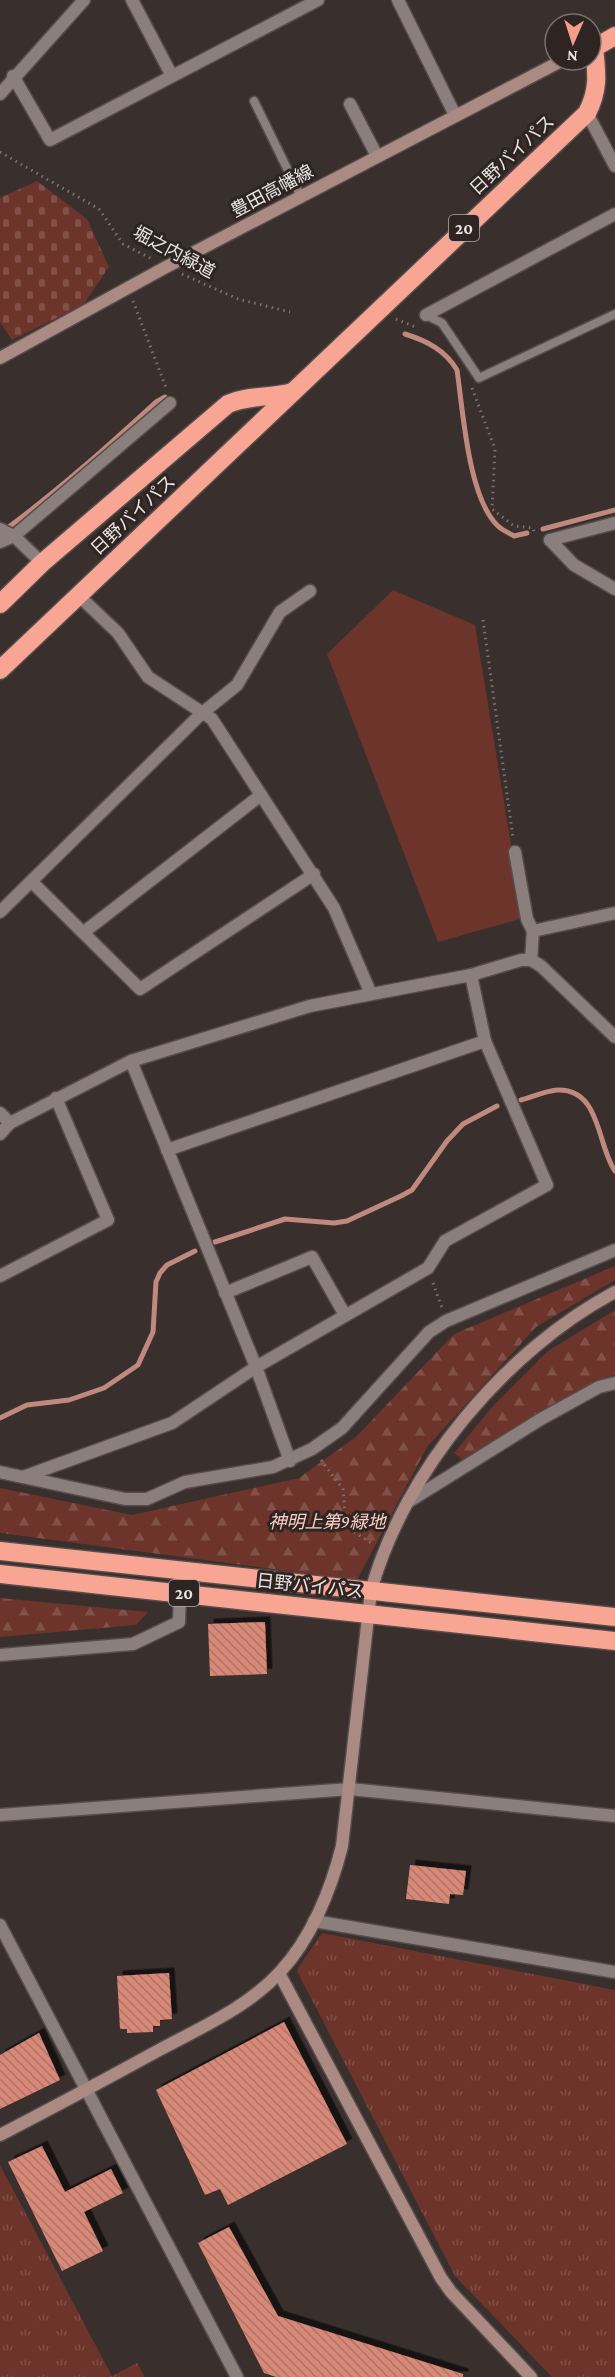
<svg xmlns="http://www.w3.org/2000/svg" width="615" height="2377" font-family="'Crimson Pro','Noto Sans JP',serif">
<defs>
<pattern id="forest-firs" width="22" height="20" patternUnits="userSpaceOnUse" patternTransform="scale(1.5)"><rect width="22" height="20" fill="#6c342a"/><path d="M5 1l3.5 6h-7zM16 11l3.5 6h-7z" fill="#815149"/></pattern>
<pattern id="cemetery-stones" width="16" height="16" patternUnits="userSpaceOnUse" patternTransform="scale(1.5)"><rect width="16" height="16" fill="#6c342a"/><path d="M2 7V4a2 2 0 0 1 4 0v3zM10 15v-3a2 2 0 0 1 4 0v3z" fill="#815149"/></pattern>
<pattern id="park-tufts" width="24" height="20" patternUnits="userSpaceOnUse" patternTransform="scale(1.5)"><rect width="24" height="20" fill="#6c342a"/><path d="M3 7l-1-3M5 7V3M7 7l1-3M15 17l-1-3M17 17v-4M19 17l1-3" fill="none" stroke="#815149"/></pattern>
<pattern id="building-back-hatch" width="6" height="6" patternUnits="userSpaceOnUse" patternTransform="scale(1.5)"><rect width="6" height="6" fill="#d78877"/><path d="M-1 5l2 2M0 0l6 6M5-1l2 2" fill="none" stroke="#ac7468"/></pattern>
<filter id="shadow"><feDropShadow dx="5.5" dy="-5.5" stdDeviation="0" flood-color="#0009"/></filter>
</defs>
<rect width="100%" height="100%" fill="#392f2d"/>
<!-- grass -->
<path fill="#6c342a" d="M393,590L475,625L523,918L438,942L327,654Z"/>
<!-- forest -->
<g fill="url(#forest-firs)">
<path d="M615,1266V1280L536,1327L427,1447L357,1580L0,1533V1488L132,1515L299,1478L357,1436L454,1334Z"/>
<path d="M615,1310V1374L466,1462L454,1453L494,1405L548,1351Z"/>
<path d="M0,1598L148,1612L136,1625L0,1637Z"/>
</g>
<!-- cemetery -->
<path fill="url(#cemetery-stones)" d="M37,181L87,219L109,267L83,305L12,340L0,322V198Z"/>
<!-- park -->
<g fill="url(#park-tufts)">
<path d="M322,1933L615,1990V2377H552L455,2276L298,1973V1968Z"/>
<path d="M0,2165L112,2376L137,2363L145,2377H0Z"/>
</g>
<g fill="none" stroke-linecap="round" stroke-linejoin="round">
<!-- stream -->
<g stroke="#bf897e" stroke-width="5">
<path d="M405,334C427,341 445,350 457,370C463,410 468,498 498,526C502,530 509,533 514,536L527,533"/>
<path d="M6,529C59,490 107,447 156,402L165,397"/>
<path d="M543,529L615,510"/>
<path d="M521,1100C532,1097 545,1091 557,1090C601,1088 597,1146 615,1171"/>
<path d="M215,1242L285,1219L334,1223L347,1221L401,1196L412,1190L447,1141L463,1124L497,1106"/>
<path d="M0,1418L27,1405L69,1400L104,1388L138,1365L153,1332L156,1282L160,1273L167,1265L195,1251"/>
</g>
</g>
<!-- building -->
<g fill="url(#building-back-hatch)" filter="url(#shadow)">
<path d="M265,1622L267,1674L210,1676L208,1624Z"/>
<path d="M410,1865L466,1871L463,1895L450,1894L449,1904L406,1899Z"/>
<path d="M169,1973L172,2019L160,2020V2026H153V2032L127,2033V2029H120L117,1976Z"/>
<path d="M284,2022L347,2144L228,2205L220,2189L205,2195L156,2090Z"/>
<path d="M39,2033L60,2080L0,2109V2055Z"/>
<path d="M42,2146L65,2192L111,2169L123,2193L84,2212L103,2251L62,2271L8,2162Z"/>
<path d="M229,2227L278,2316L463,2374V2377H276L264,2373L198,2243Z"/>
</g>
<g fill="none" stroke-linecap="round" stroke-linejoin="round">
<defs>
<g id="lane">
<path d="M254,101L301,197"/>
<path d="M426,315L442,323L479,378L615,314"/>
</g>
<g id="street">
<path d="M132,0L172,76"/>
<path d="M398,0L455,115"/>
<path d="M13,76L50,140L318,0"/>
<path d="M0,94L84,0"/>
<path d="M350,104L377,156"/>
<path d="M587,113L615,166"/>
<path d="M426,315L615,214"/>
<path d="M0,529L14,536L42,563"/>
<path d="M550,540L574,565L615,589"/>
<path d="M550,540L615,523"/>
<path d="M0,542L14,536L170,403"/>
<path d="M78,595L118,633L148,677L212,719L334,908L371,994"/>
<path d="M515,852L527,919L533,931"/>
<path d="M32,882L140,989L314,874"/>
<path d="M0,912L201,714L237,685L280,612L310,591"/>
<path d="M84,932L261,795"/>
<path d="M531,960L533,931L615,913"/>
<path d="M131,1061L256,1367L290,1461"/>
<path d="M0,1113L10,1123"/>
<path d="M0,1134L10,1123L131,1061L310,1006L471,975L521,960H531L541,966L615,1037"/>
<path d="M167,1150L485,1041"/>
<path d="M0,1276L108,1220L56,1098"/>
<path d="M225,1293L312,1257L345,1315"/>
<path d="M0,1472L125,1499H147L185,1482L273,1467L312,1449L342,1428L429,1332L446,1321L615,1250"/>
<path d="M23,1477L172,1423L256,1367L428,1268L445,1241L547,1185L485,1041L471,975"/>
<path d="M408,1502L541,1419L599,1387L615,1383"/>
<path d="M0,1655L133,1644L179,1622L180,1593"/>
<path d="M0,1815L350,1789L615,1816"/>
<path d="M314,1921L615,1972"/>
<path d="M0,1925L237,2377"/>
</g>
<g id="secondary">
<path d="M0,358L166,267L563,60"/>
<path d="M279,1973L441,2278L451,2292L531,2377"/>
<path d="M0,2135C54,2107 108,2078 161,2049C202,2027 248,2007 280,1972C311,1939 331,1890 342,1846L371,1591C404,1471 506,1350 615,1292"/>
</g>
<g id="highway">
<path d="M0,604L42,563L228,404C248,395 272,398 293,392"/>
<path d="M0,670L587,113C599,90 597,74 594,48L615,36"/>
<path d="M0,1551L615,1617"/>
<path d="M0,1574L615,1641"/>
</g>
</defs>
<!-- lane casing -->
<use href="#lane" stroke="#554c4b" stroke-width="11"/>
<!-- street casing -->
<use href="#street" stroke="#554c4b" stroke-width="15"/>
<!-- secondary casing -->
<use href="#secondary" stroke="#554c4b" stroke-width="15"/>
<!-- highway casing -->
<use href="#highway" stroke="#554c4b" stroke-width="21"/>
<!-- path -->
<g stroke="#7c7372" stroke-width="3" stroke-dasharray="1.5 4.5" stroke-linecap="butt">
<path d="M0,152L99,209L123,244L152,259"/>
<path d="M182,274L238,299L290,312"/>
<path d="M133,301L167,390"/>
<path d="M396,319L415,327"/>
<path d="M472,388L495,449L492,509L514,526L533,528L535,535"/>
<path d="M483,620L513,838"/>
<path d="M433,1283L442,1308"/>
<path d="M321,1460L343,1489L346,1527L373,1544"/>
</g>
<!-- lane -->
<use href="#lane" stroke="#8a7f7d" stroke-width="8"/>
<!-- street -->
<use href="#street" stroke="#8a7f7d" stroke-width="12"/>
<!-- secondary -->
<use href="#secondary" stroke="#ab8a84" stroke-width="12"/>
<!-- highway -->
<use href="#highway" stroke="#f8a593" stroke-width="18"/>
</g>
<g text-anchor="middle" dominant-baseline="central" stroke-width="6" stroke-linejoin="round" paint-order="stroke">
<!-- shield labels -->
<g fill="#2e2523" stroke="#b2aba9" stroke-width="1.5">
<rect x="449" y="215" width="30" height="26" rx="4.5"/>
<rect x="169" y="1580" width="30" height="26" rx="4.5"/>
</g>
<g font-size="16" font-weight="bold" fill="#eae4e3">
<text x="464" y="228">20</text>
<text x="184" y="1593">20</text>
</g>
<!-- street labels -->
<g font-size="18" fill="#eae4e3" stroke="#2e2523">
<text transform="translate(512 155) rotate(-43)">日野バイパス</text>
<text transform="translate(272 191) rotate(-28)">豊田高幡線</text>
<text transform="translate(174 252) rotate(28)">堀之内緑道</text>
<text transform="translate(133 515) rotate(-43)">日野バイパス</text>
<text transform="translate(310 1586) rotate(6)">日野バイパス</text>
</g>
<!-- park labels -->
<g font-size="18" font-style="italic" fill="#fccfc6" stroke="#2e2523">
<text x="327" y="1522">神明上第9緑地</text>
</g>
</g>
<!-- north arrow -->
<g transform="translate(573 42) rotate(183)"><circle r="28" fill="#2e2523" stroke="#797170" stroke-width="1.5"/>
<path d="M0-4.5L10 22L0 15L-10 22Z" fill="#f49d8b"/>
<text y="-9" font-size="16" font-weight="bold" text-anchor="middle" fill="#eae4e3">N</text>
</g>
</svg>
